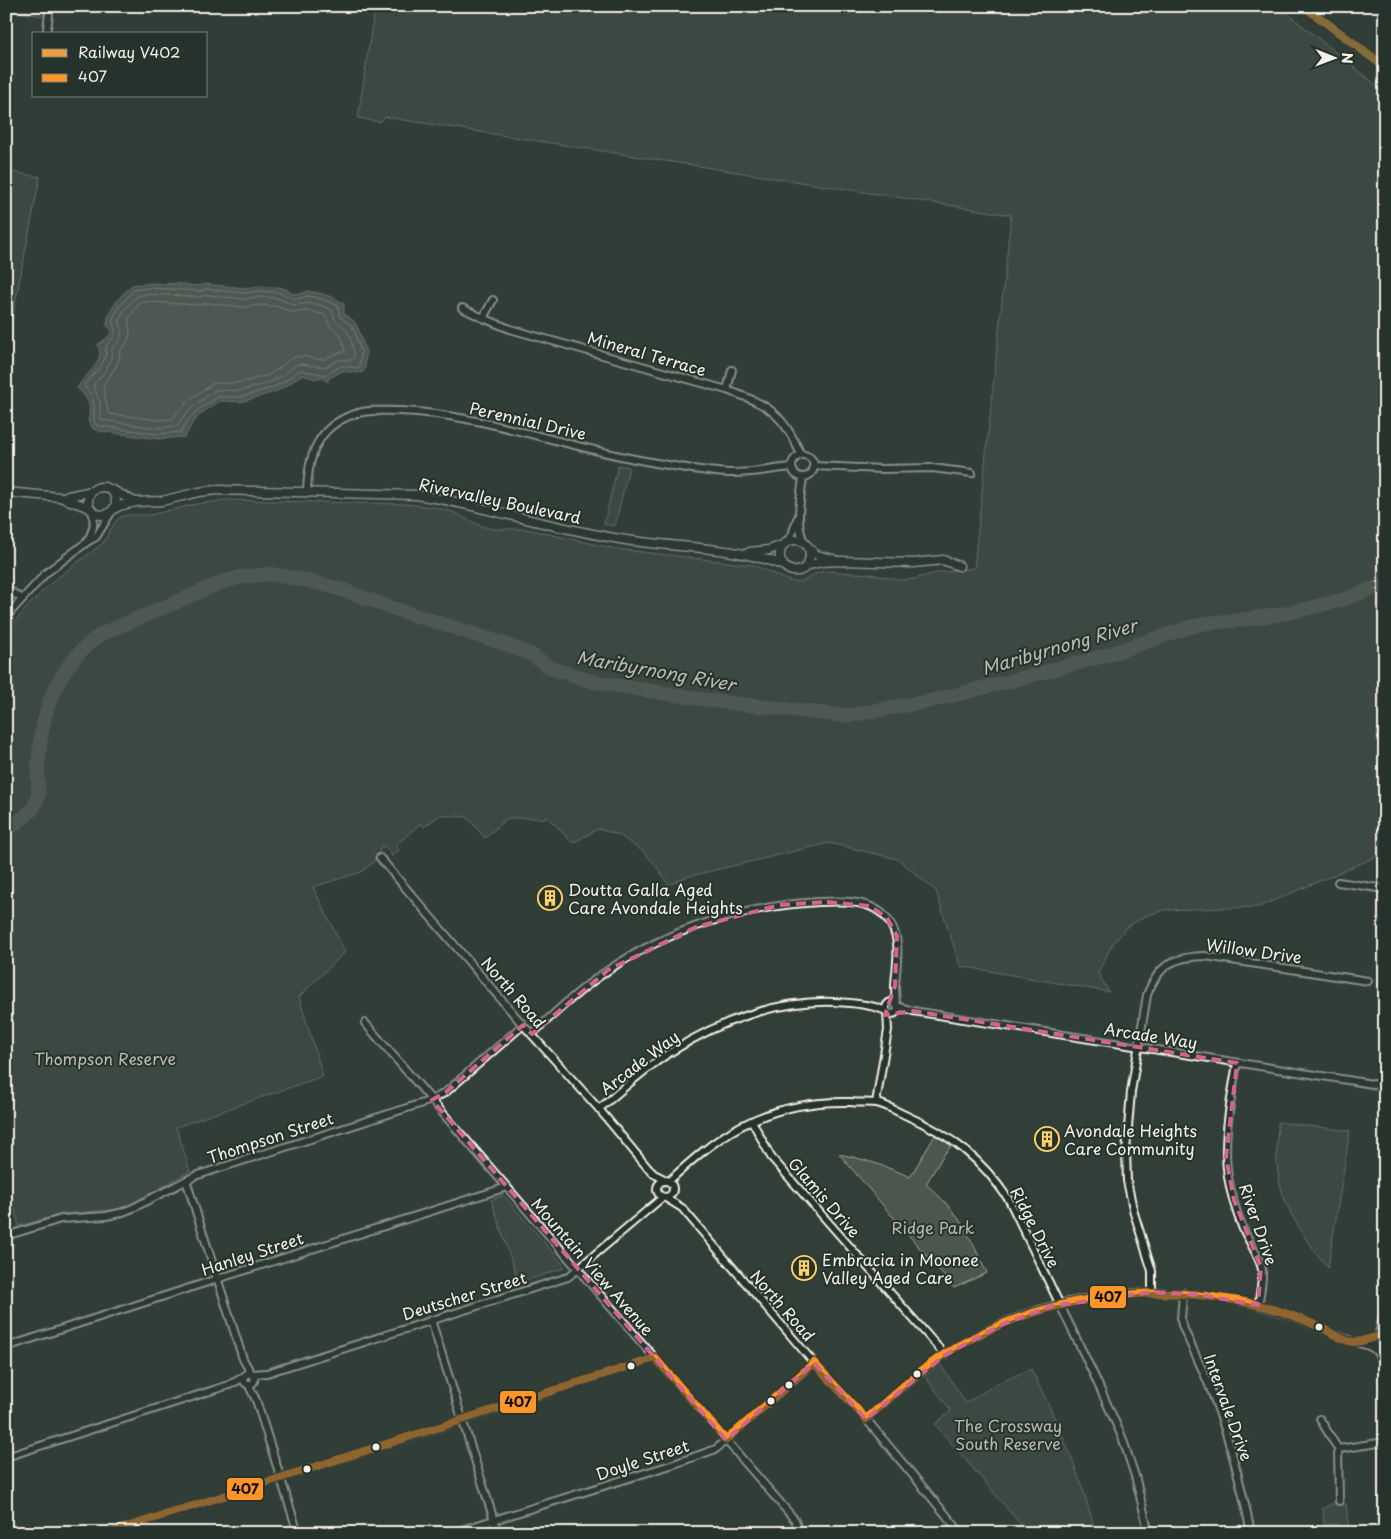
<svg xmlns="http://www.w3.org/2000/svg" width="1391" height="1539" font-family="'Playpen Sans',sans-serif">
<rect width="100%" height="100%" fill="#323e38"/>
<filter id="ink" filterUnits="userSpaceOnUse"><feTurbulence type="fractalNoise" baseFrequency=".02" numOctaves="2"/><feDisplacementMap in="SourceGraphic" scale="10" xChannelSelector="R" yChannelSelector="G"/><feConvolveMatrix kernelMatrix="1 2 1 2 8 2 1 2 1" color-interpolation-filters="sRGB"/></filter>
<g filter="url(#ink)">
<!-- green -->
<g fill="#4c564f" stroke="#a0a49c">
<path d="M6,6H45L43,16L6,10Z"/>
<path d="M375,6H1278L1385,92V853L1259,907L1165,910L1145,916L1127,927L1112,945L1098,973L1109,992L960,966L936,891L898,859L829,843L686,877L668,885L660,871L645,853L619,835L598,829L573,843L548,818H507L485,838L467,817L440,815L424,827L421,823L396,845L399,850L392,856L385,846L384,847L381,845L379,853L375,856V861L361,872L313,887L345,952L299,997L323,1076L176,1127L190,1171L122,1209L62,1214L19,1226L7,1183H6V632L29,605L52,582L103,543L115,522L120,517L127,515H150L196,504L225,500L404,504L433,507L453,512L479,525L492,529H526L616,549L753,565L792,582L803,581L815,574L824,571L870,574L901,580L914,579L936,573L974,568L1011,215L385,117L380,122L358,118Z"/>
<path d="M6,171L40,177L6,350Z"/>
<path d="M618,465L629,467L615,526L604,524Z"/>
<path d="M1278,1122L1350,1131L1328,1268C1308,1243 1288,1216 1280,1184C1275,1164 1277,1142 1278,1122Z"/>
<path d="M936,1134L953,1144L943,1156L926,1184C937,1194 949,1205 958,1218C970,1235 978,1255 987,1273L954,1288L839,1154C864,1159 886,1166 910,1177Z"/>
<path d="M503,1195L563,1264L564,1268L519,1283L491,1200Z"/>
<path d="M940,1364L966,1403L996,1384L1031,1369C1052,1411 1072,1454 1086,1499C1089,1510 1093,1521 1095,1533H1028L935,1424L951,1411L924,1375Z"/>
<path d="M1331,1504H1346L1349,1533H1337V1524L1324,1525L1323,1508Z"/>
</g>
<!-- water -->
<path fill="#727972" stroke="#a6a9a1" d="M150,283C161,284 172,283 184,284C191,285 197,287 204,284L245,288L258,286L278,287L286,289L291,293L296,294L304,293L308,291C321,293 333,296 344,304V314L354,321L358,328L366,352L365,368L363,372L359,373L342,371L328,379V382L321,377L316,379L301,375L287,386L280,389L278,391L241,402L220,401L202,413L192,424L185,437L158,439L99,431L93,429L88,421C92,407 88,397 77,388C84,375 108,360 97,345C102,342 109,337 112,331L110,328L107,326C107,310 120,296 132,285Z"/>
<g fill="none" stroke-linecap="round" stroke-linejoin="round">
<!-- shore -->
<g stroke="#c0c1b9" stroke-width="1">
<path d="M149,288L199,291L205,289L244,293L258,291L277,292L295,299L309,296L322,299L338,306L340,317L351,325L354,330L361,352L360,366L358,368L341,366L326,375L300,370L285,381L274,387L241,397H218L199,409L187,421L181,432L158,434L100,426L96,425L94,421V404L91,395L84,385C95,371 107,366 106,346C115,332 119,340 112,321L118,308L134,290Z"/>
<path d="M149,294L199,297L207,295L244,299L258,297L277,298L294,305L310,303L320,305L332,310C336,326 337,320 346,330C351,334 354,352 354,358L352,360H338L326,367L299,364L294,366L282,376L271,382L240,391L216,390L195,405L183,417L177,426L158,428L102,420L100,418V403L93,385C103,375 113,362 112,348C122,340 124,332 119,321L123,311L137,296Z"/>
<path d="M150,302L199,305L208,303L243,307L257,305L276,306L292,312L311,311L325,315L330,326L341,335L345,350L344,352L334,354L325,359H316L304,356L296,357L290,359L278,369L268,375L239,383H214L190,399L172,419L159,420L110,414L108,412L103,386L116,366L119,359L120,351L125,346L129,338L130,331L128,319L140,303Z"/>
</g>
<!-- river -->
<path stroke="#727972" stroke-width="14" d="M6,831C16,822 28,817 35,805C41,793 37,781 38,768C39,754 40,739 43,725C50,690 71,653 102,634L220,583L240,577L270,574L309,581L343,590L389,607L505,644L530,654L551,668L595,682L714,701L845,716L930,701L1011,681L1107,655L1187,628L1207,623L1242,620L1293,612L1342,600L1385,584"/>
<defs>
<g id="minor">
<path d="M47,29L50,6"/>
<path d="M462,308L483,318L510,329L727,390C769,405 783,413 801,455"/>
<path d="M483,318L493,300"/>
<path d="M727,390L732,370"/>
<circle cx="803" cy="466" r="11"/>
<path d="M813,466L883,469L932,468L972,473"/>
<path d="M803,477C801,497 794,525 805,543"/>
<path d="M307,492C308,456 317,426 355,414C368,409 385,411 400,411C482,414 564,447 645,461C672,466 700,471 728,473C750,474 770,469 792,467"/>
<path d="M87,541C94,531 95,522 92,510"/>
<path d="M786,542L792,535L797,519"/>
<path d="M6,588L22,599"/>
<path d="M6,617L46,573L87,542L96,537L112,511"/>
<path d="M380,858L523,1025L599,1109L647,1167L654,1174L666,1180"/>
<path d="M1338,882L1385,889"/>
<circle cx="892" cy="1008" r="6"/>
<path d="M897,1006L913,1011L1385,1086"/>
<path d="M365,1023L795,1520L797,1526L795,1533"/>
<path d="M532,1034C556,1012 580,989 607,971C668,929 745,906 818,902C841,901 873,899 888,920C903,941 896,962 895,986C895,992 896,999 896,1005"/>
<path d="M1237,1063C1231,1100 1222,1140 1228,1177C1231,1194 1236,1212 1243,1229C1248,1239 1261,1260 1262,1270C1263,1281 1260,1294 1258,1305"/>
<path d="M876,1103L888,1030L887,1012"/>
<path d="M599,1109C622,1090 645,1068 671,1052C719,1021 777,1000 834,1002C851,1003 870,1004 886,1011"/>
<path d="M752,1121L771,1157L945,1355"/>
<path d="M186,1180L243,1359L251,1373"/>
<circle cx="665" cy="1189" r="8"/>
<path d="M669,1181C691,1161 714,1140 741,1126C775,1108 811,1101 850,1102C859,1103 869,1102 877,1103C886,1105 896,1111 905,1115C951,1135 981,1158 1009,1200L1093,1373L1122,1437L1135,1476L1149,1533"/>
<path d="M664,1197L682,1208L814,1363L866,1419L961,1533"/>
<path d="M6,1236L61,1219L106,1216L120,1213L133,1208L195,1176L432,1100L446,1092L523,1025"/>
<path d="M1152,1292V1271L1134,1213L1127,1181L1126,1151L1131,1092L1147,995C1159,964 1173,957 1205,956L1368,981"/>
<path d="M1183,1293L1181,1319L1182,1325C1191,1346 1202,1367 1210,1388C1229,1435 1241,1483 1251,1533"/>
<path d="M431,1320L498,1533"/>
<path d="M1385,1331C1370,1335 1370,1353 1385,1357"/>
<path d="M1379,1333L1385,1308"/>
<path d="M6,1347L211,1281L507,1187"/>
<circle cx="249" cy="1379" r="5.5"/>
<path d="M252,1374L267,1373L568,1277L663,1197"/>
<path d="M248,1384L256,1400L298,1533"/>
<path d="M866,1419C892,1397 917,1373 945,1354C1053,1284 1194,1274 1312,1324C1323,1329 1334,1335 1346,1339C1356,1343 1365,1343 1374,1349"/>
<path d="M1320,1419L1338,1449L1339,1501"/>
<path d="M1338,1449L1385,1442"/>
<path d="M6,1457L229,1385L244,1377"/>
<path d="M6,1529L7,1533"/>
<path d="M107,1533L463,1420L655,1358"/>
<path d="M452,1533L674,1464L716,1449L814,1363"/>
</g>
<g id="tertiary">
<circle cx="102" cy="501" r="14"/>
<path d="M112,490L135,502"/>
<path d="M6,492L60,497L90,508"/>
<path d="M64,497L92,491"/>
<path d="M114,509L119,506L136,502L162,501L199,492L216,490L416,495L441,499C502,512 563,530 626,540C678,548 733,546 783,565"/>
<path d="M808,547C813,558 807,573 793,571C774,567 776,539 796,540C805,540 808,548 814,553C819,557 827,557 833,559"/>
<path d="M750,552L769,550L783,545"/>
<path d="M806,566L821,562L840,561L913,563L943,560L959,566"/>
</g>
</defs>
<!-- minor casing -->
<use href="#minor" stroke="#f4f1e8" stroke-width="10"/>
<!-- tertiary casing -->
<use href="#tertiary" stroke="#f4f1e8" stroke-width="11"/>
<!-- minor -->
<use href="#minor" stroke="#26332d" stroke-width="6"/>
<!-- tertiary -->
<use href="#tertiary" stroke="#26332d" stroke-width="8"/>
<!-- rail -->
<path stroke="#f4f1e8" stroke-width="2.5" stroke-dasharray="8 4" stroke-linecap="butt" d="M1310,6L1385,63"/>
<defs>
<g id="bus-1">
<path d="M655,1358L726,1440"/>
<path d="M814,1363L866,1419"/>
<path d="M866,1419C892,1397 916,1372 945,1354C1038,1295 1155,1279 1262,1306C1282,1311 1303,1319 1322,1328C1332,1333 1342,1341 1353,1342C1360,1342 1368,1339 1375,1337"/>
<path d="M726,1440L814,1363"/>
<path d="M108,1533L655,1358"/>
</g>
</defs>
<!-- bus-1 casing -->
<use href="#bus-1" stroke="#26332d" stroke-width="11"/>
<!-- bus-1 -->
<use href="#bus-1" stroke="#ff9526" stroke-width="8"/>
<defs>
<path id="rail-1" d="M1304,6L1385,67"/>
</defs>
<!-- rail-1 casing -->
<use href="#rail-1" stroke="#26332d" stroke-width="12"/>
<!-- rail-1 -->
<use href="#rail-1" stroke="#ec9f3e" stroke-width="9"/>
</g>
</g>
<!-- marked area -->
<path d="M0 0H1391V1539H0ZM827,902L870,906L887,918L897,936L895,986L885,1015L913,1011L1237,1063L1226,1157L1234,1200L1261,1267L1258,1305L1201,1295L1152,1292L1052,1306L1005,1323L945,1355L866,1419L814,1363L726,1440L432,1100L446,1092L523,1025L532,1034L608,970L696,927L780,905Z" fill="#323e38" fill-opacity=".55" fill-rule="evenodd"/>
<path fill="none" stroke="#d4648c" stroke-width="4" stroke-dasharray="10 6" stroke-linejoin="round" d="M827,902L870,906L887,918L897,936L895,986L885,1015L913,1011L1237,1063L1226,1157L1234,1200L1261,1267L1258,1305L1201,1295L1152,1292L1052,1306L1005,1323L945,1355L866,1419L814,1363L726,1440L432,1100L446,1092L523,1025L532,1034L608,970L696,927L780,905Z"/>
<!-- icons -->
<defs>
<symbol id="building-ring" viewBox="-11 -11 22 22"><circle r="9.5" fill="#26332d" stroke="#ffd166" stroke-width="1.5"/><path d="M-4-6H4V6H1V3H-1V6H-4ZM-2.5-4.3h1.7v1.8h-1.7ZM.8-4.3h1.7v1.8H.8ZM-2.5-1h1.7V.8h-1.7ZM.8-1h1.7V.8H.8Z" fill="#ffd166"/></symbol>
</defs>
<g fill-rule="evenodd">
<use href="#building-ring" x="536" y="884" width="28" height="28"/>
<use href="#building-ring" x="1033" y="1125" width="28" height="28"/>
<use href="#building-ring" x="790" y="1254" width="28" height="28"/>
</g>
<!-- markers -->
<g fill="#f4f1e8" stroke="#26332d" stroke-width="2">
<circle cx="1319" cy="1327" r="4.5"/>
<circle cx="631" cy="1366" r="4.5"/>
<circle cx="917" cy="1374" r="4.5"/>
<circle cx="789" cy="1385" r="4.5"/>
<circle cx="771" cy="1401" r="4.5"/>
<circle cx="376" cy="1447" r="4.5"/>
<circle cx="307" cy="1469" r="4.5"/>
</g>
<g text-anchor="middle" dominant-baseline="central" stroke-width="4" stroke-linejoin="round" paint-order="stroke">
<!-- street labels -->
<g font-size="16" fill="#f4f1e8" stroke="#26332d">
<text transform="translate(647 353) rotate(16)">Mineral Terrace</text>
<text transform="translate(528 420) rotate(13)">Perennial Drive</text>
<text transform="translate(500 500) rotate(12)">Rivervalley Boulevard</text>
<text transform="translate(1254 950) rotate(8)">Willow Drive</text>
<text transform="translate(514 992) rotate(49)">North Road</text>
<text transform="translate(1151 1035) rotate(9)">Arcade Way</text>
<text transform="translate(639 1062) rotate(-37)">Arcade Way</text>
<text transform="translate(270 1137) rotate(-18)">Thompson Street</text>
<text transform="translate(825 1197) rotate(49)">Glamis Drive</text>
<text transform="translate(1259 1224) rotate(71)">River Drive</text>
<text transform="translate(1036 1227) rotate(63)">Ridge Drive</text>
<text transform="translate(252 1253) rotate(-18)">Hanley Street</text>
<text transform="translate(593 1266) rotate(49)">Mountain View Avenue</text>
<text transform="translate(464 1295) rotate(-17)">Deutscher Street</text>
<text transform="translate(783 1305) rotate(49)">North Road</text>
<text transform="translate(1229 1407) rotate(70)">Intervale Drive</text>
<text transform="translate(642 1459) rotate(-18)">Doyle Street</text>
</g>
<!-- poi labels -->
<g font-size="16" fill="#f4f1e8" stroke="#26332d" text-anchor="start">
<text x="568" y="889">Doutta Galla Aged<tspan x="568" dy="18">Care Avondale Heights</tspan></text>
<text x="1064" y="1130">Avondale Heights<tspan x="1064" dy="18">Care Community</tspan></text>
<text x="822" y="1259">Embracia in Moonee<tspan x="822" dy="18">Valley Aged Care</tspan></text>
</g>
<!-- park labels -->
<g font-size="16" fill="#b9bbb2" stroke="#26332d">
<text x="105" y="1058">Thompson Reserve</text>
<text x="933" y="1227">Ridge Park</text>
<text x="1008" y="1425">The Crossway<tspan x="1008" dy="18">South Reserve</tspan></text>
</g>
<!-- water labels -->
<g font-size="18" font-style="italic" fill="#babbb3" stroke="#26332d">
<text transform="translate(1059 646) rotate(-16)">Maribyrnong River</text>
<text transform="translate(656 670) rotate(10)">Maribyrnong River</text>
</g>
</g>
<g stroke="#26332d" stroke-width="2">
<rect x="1089" y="1285" width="38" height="24" rx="5" fill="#ff9526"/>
<rect x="499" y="1390" width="38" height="24" rx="5" fill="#ff9526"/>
<rect x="226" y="1477" width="38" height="24" rx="5" fill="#ff9526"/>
</g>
<g font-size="14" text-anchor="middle" font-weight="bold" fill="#111">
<text x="1108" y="1302">407</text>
<text x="518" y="1407">407</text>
<text x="245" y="1494">407</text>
</g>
<!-- margin -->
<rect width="1391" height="1539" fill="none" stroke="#26332d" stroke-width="25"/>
<rect x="12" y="12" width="1366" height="1514" fill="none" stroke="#f4f1e8" stroke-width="2" filter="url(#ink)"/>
<!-- legend -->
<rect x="32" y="32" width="175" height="65" fill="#26332d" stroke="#787f78"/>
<rect x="42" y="49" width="25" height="8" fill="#ec9f3e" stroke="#787f78"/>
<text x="78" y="58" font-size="15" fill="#f4f1e8">Railway V402</text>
<rect x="42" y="74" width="25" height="8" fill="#ff9526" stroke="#787f78"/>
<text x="78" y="82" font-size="15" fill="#f4f1e8">407</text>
<!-- north arrow -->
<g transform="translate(1334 58) rotate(91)" stroke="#26332d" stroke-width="4" paint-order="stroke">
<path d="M0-4L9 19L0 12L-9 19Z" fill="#f4f1e8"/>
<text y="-8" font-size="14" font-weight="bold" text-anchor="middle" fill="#f4f1e8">N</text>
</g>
</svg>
